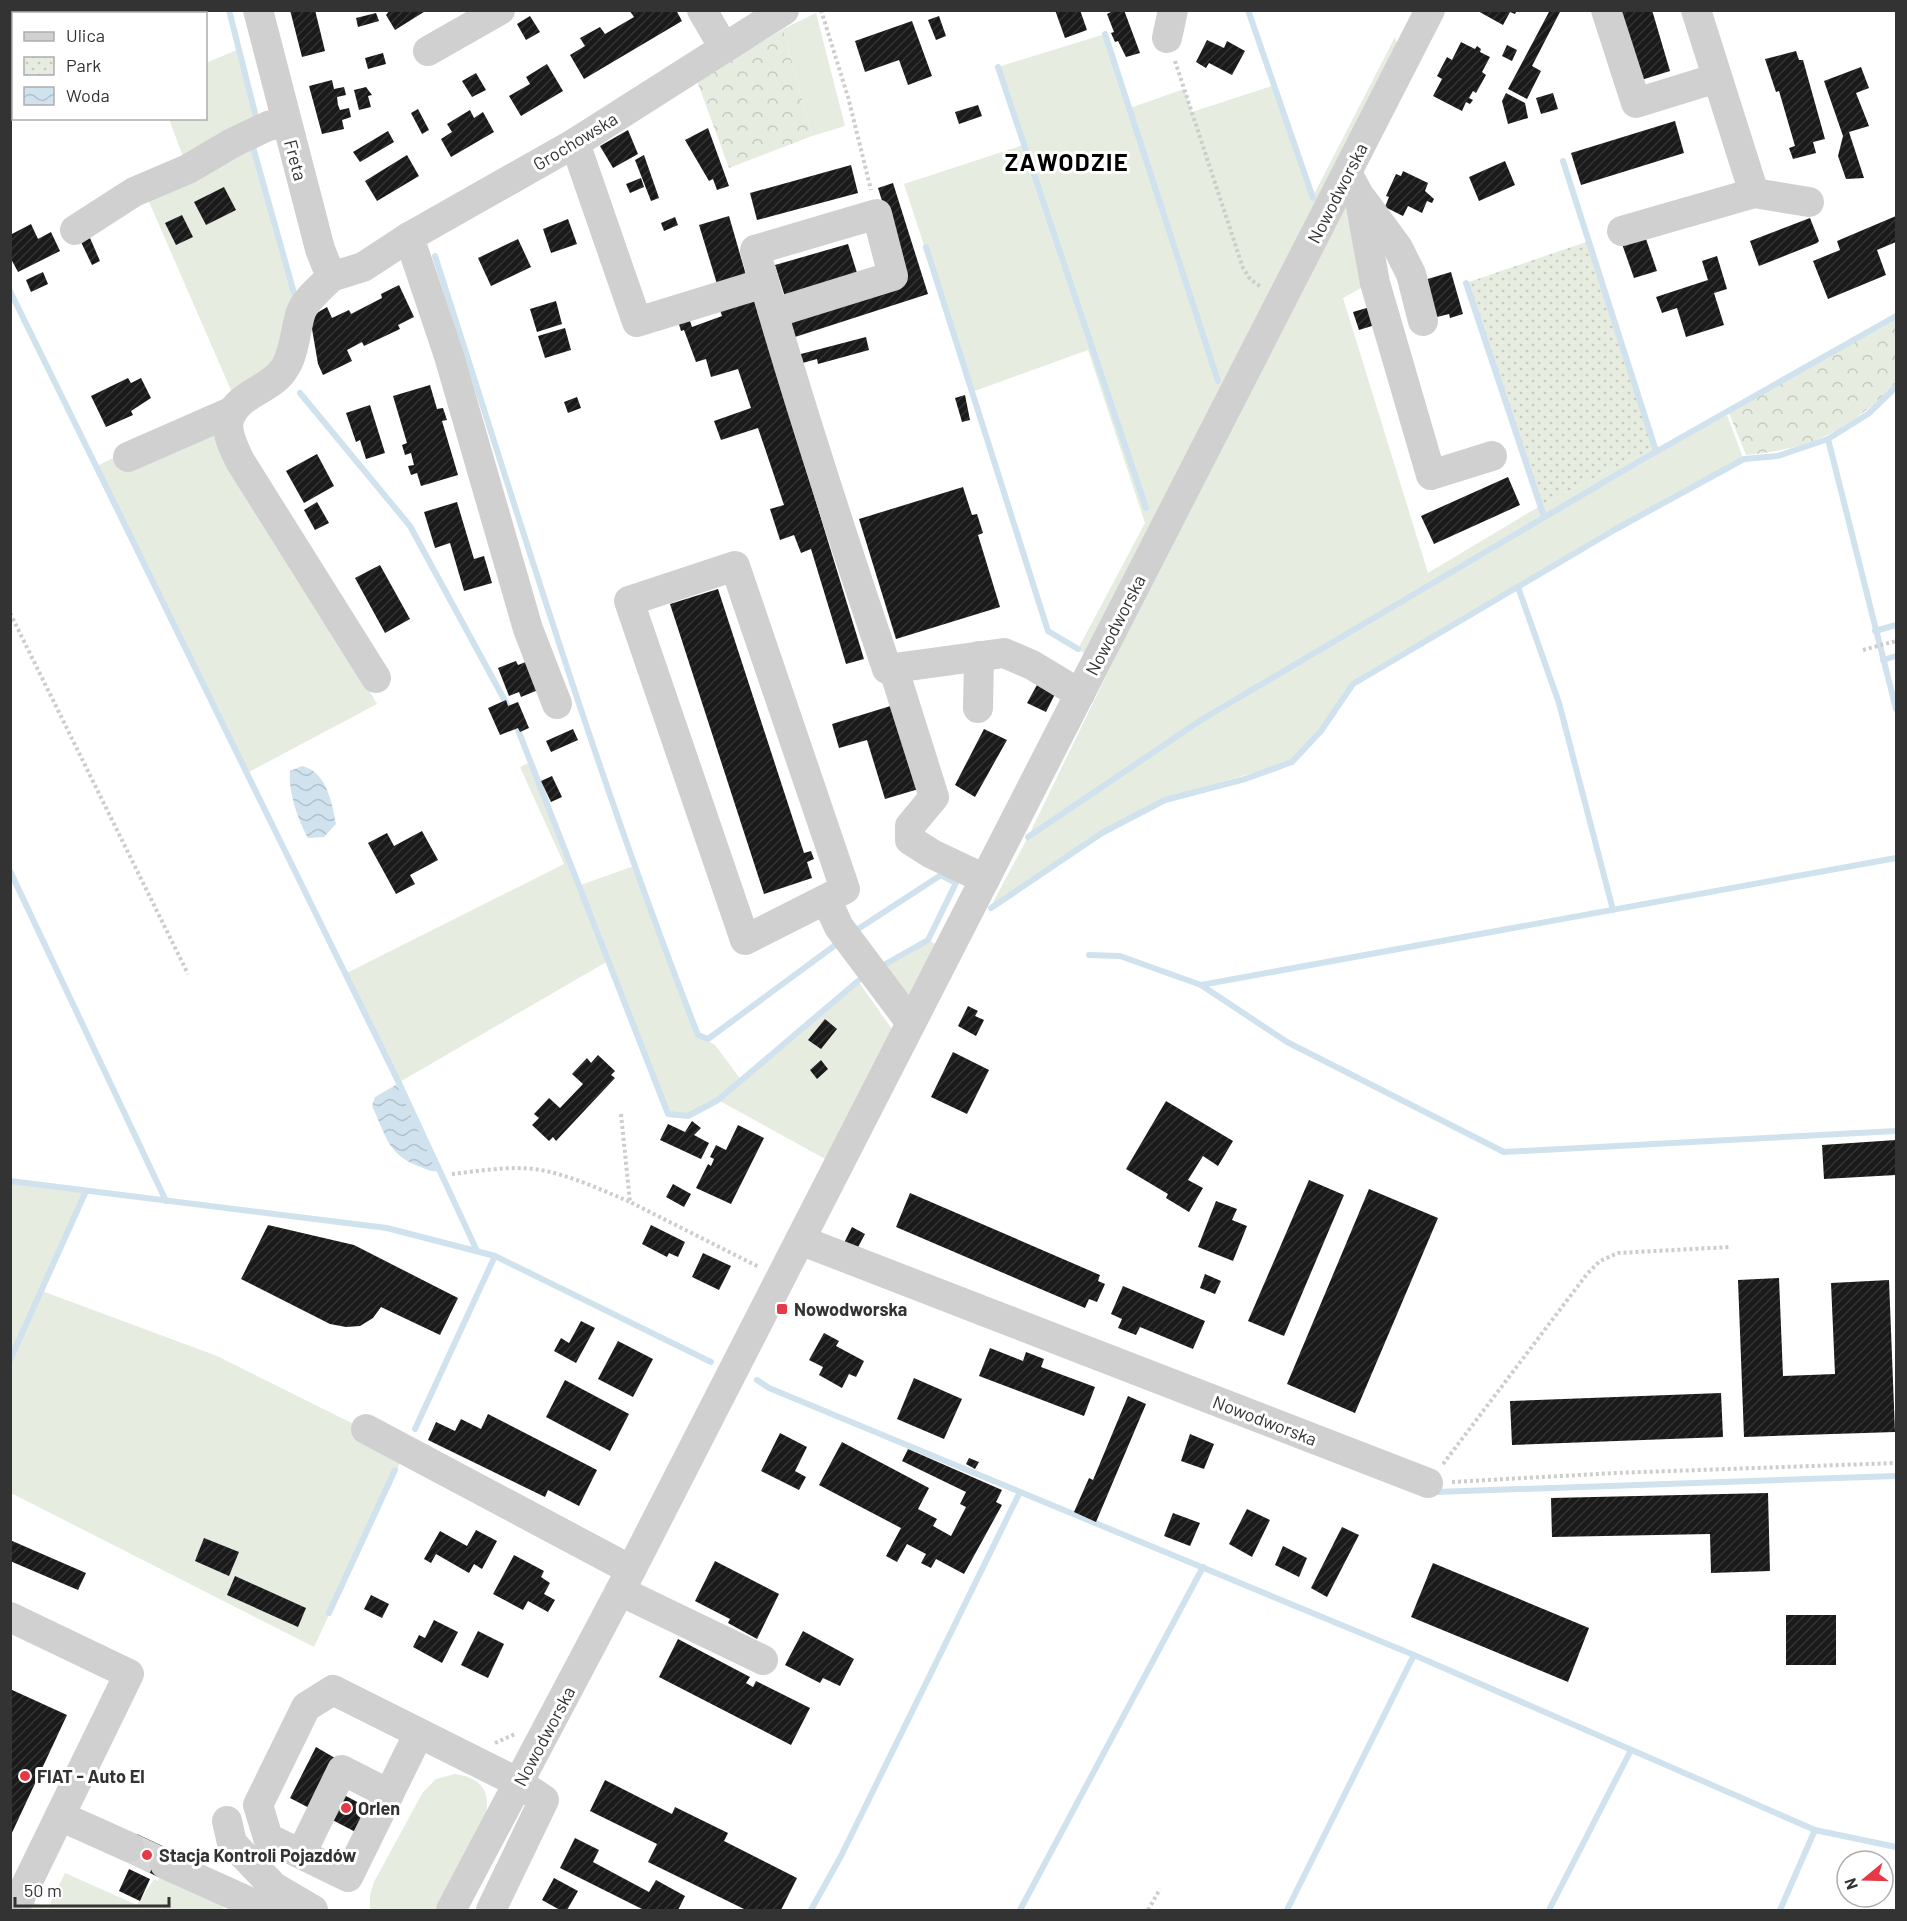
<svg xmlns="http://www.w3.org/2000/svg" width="1907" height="1921" font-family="Barlow,sans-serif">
<defs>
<pattern id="forest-crowns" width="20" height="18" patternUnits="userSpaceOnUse" patternTransform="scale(1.5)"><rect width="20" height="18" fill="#e6ecdf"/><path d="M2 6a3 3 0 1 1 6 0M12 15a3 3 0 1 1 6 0" fill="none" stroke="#c6cbc0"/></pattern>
<pattern id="park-dots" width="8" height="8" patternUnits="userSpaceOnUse" patternTransform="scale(1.5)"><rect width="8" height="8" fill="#e6ecdf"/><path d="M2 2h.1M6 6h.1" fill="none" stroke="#c6cbc0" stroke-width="1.8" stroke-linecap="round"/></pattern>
<pattern id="water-waves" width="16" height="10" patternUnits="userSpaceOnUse" patternTransform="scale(1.5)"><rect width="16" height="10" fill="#cfe2ee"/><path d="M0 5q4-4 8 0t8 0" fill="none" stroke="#b2c2cd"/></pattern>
<pattern id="building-hatch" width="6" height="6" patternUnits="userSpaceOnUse" patternTransform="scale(1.5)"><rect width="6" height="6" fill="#1a1a1a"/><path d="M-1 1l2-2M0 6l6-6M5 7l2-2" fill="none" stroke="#333"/></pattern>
</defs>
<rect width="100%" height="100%" fill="#fff"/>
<!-- grass -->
<g fill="#e6ecdf">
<path d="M816,13L845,126L812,136L783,29Z"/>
<path d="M1105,34L1130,108L1184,89L1192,112L1275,85L1312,198L1395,37L1398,48L1087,655L1078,649L1145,523L1088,350L972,392L904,184L1023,145L998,67Z"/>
<path d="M239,49L256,117L254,147L294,293L284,340L274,363L234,397L143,188L188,170L169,119L206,118V63Z"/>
<path d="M1349,198L1368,284L1343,298L1428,573L1540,506L1655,447L1656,451L1727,415L1743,458L1588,543L1351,683L1319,731L1291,762L1162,799L1099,833L991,906L1028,837L1127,633Z"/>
<path d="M216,425L229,456L377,704L247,773L97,466L125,452Z"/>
<path d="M530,762L578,886L634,866L698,1035L715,1045L742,1081L858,981L894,1032L827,1160L718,1100L688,1116L668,1114L608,961L398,1083L345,974L564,864L520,767Z"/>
<path d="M928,940L937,945L906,1008L878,968Z"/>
<path d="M10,1181L86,1191L42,1291L217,1356L406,1450L314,1647L11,1493Z"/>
<path d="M455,1774C484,1778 492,1794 484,1822L436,1909L370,1910V1895L374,1882L423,1792L436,1779Z"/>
<path d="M161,1872L221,1902L224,1910H28L32,1902L48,1908L65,1873L137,1905L154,1879L158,1881Z"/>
</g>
<!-- forest -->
<g fill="url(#forest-crowns)">
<path d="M783,29L812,136L729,168L697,81Z"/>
<path d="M1896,319V383C1849,430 1813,449 1746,455L1729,413Z"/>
</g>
<!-- park -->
<path fill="url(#park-dots)" d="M1589,241L1655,447L1540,506L1466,283Z"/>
<!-- water -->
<g fill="url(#water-waves)">
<path d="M302,766C327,772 332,803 336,824L324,837L308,838C298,820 288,791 290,771Z"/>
<path d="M399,1083L439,1171C432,1172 427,1170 421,1167C387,1155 387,1137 372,1106L375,1097Z"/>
</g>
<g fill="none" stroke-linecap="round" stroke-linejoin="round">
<!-- stream -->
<g stroke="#cfe2ee" stroke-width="6">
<path d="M229,10L256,117"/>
<path d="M1248,10L1313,198"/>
<path d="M10,14L15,10"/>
<path d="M1105,34L1218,381"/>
<path d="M998,67L1146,508"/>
<path d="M253,147L294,293"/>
<path d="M1563,161L1656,451"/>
<path d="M926,247L1048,631L1078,649"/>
<path d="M435,256C519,517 598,780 698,1035L708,1039L834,946"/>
<path d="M1466,283L1544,517"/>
<path d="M10,291L399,1083L477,1251"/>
<path d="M1896,387L1868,414L1828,439L1896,709"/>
<path d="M300,393L410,526L511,712"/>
<path d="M1518,587L1559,703L1613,910"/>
<path d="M1875,631L1896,625"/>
<path d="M1883,660L1896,656"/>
<path d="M515,722L668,1114L688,1116L718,1100L858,981"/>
<path d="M1028,837L1201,720L1638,462L1896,316"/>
<path d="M10,871L166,1201"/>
<path d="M991,908L1102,833L1165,800L1245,779L1292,762L1321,731L1353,684L1616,529L1744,459L1778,456L1828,439"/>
<path d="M858,929L941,875L956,883L928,940L882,966"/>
<path d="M1089,955L1120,956L1201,985L1287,1042L1504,1152L1896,1131"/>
<path d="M1201,985L1896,858"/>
<path d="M10,1181L387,1228L495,1256L711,1362"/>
<path d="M10,1360L86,1191"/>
<path d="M757,1380L769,1388L1414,1655L1815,1830L1896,1847"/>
<path d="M415,1429L495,1256"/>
<path d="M1436,1492L1896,1476"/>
<path d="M329,1613L395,1470"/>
<path d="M811,1910L841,1856L1020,1492"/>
<path d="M1020,1910L1203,1567"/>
<path d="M1287,1910L1414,1655"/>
<path d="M1549,1910L1631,1750"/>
<path d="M1780,1910L1815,1830"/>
</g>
</g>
<!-- building -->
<g fill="url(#building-hatch)">
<path d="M99,10H130L132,14H101Z"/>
<path d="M290,10H315L325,51L302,57Z"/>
<path d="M390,10H427L395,30L386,15Z"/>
<path d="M629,10H676L682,21L584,79L570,55L585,46L580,38L600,27L605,34L634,17Z"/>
<path d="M1055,10H1080L1087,30L1065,38Z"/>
<path d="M1115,10H1124L1140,53L1126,57L1118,41L1115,42L1111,33L1114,32L1107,14Z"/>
<path d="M1476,10H1517L1515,14L1510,12L1503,25Z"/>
<path d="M1550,10H1561L1532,66L1541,71L1527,99L1508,89Z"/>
<path d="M1616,10H1652L1670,71L1638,81Z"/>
<path d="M376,13L379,21L358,27L356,18Z"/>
<path d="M530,16L540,32L526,40L517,24Z"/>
<path d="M939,16L946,36L936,40L928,20Z"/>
<path d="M912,21L932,76L908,85L899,60L865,72L855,41Z"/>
<path d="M1207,40L1224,48L1227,41L1245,51L1232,75L1209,63L1206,68L1196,62Z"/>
<path d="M1461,42L1475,49L1477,46L1481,49L1480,52L1490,57L1482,72L1486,75L1476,93L1473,91L1469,98L1473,100L1470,104L1466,102L1462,111L1433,96L1442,79L1437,76L1447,57L1452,60Z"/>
<path d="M1507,45L1517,50L1512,61L1502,56Z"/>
<path d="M1796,51L1799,60H1803L1825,139L1813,142L1816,153L1793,159L1789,148L1795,146L1779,91L1776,92L1765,59Z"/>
<path d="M383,53L386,64L368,69L365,58Z"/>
<path d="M547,64L563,91L521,116L509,96L530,84L526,77Z"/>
<path d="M1861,67L1869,88L1856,93L1869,126L1849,132L1864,178L1846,179L1838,156L1843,136L1824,81Z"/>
<path d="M476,73L486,90L472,97L462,81Z"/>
<path d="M332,80L334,89L344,87L346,95L337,97L338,105L340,110L349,108L351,117L342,120L344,129L322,134L309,86Z"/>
<path d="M366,87L372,95L368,96L371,107L359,110L354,90Z"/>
<path d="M1506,93L1525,103L1528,118L1508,124L1502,101Z"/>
<path d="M1553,93L1558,109L1541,114L1536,98Z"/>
<path d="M978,105L982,116L959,124L955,112Z"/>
<path d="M418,109L429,130L422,134L411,113Z"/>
<path d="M470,110L474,118L483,112L494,132L451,157L441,139L452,132L447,124Z"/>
<path d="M1675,121L1684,153L1581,185L1571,153Z"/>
<path d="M708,128L729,186L717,190L713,179L709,181L685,140Z"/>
<path d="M628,130L638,154L613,168L600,146Z"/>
<path d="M388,131L394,142L360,162L353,152Z"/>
<path d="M407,155L419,176L377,201L365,181Z"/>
<path d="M644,155L659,198L651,201L635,160Z"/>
<path d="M1505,161L1515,185L1479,201L1469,177Z"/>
<path d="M851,165L858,193L757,220L750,193Z"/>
<path d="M1403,171L1428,183L1425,191L1434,199L1432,203L1427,201L1422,213L1408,206L1403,216L1385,207L1389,197L1386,196L1396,174L1401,176Z"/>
<path d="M641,178L644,187L630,193L626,184Z"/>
<path d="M893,183L928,294L795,337L789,315L907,282L878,188Z"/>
<path d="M224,187L236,210L206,225L194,202Z"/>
<path d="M182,215L193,237L176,245L165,223Z"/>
<path d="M729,216L746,275L717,284L699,225Z"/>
<path d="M1896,216V242L1877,250L1886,275L1828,299L1813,261L1840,250L1837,241Z"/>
<path d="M675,217L678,225L664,231L661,223Z"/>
<path d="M1810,218L1819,241L1817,243L1759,266L1750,241Z"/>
<path d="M568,219L577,244L551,253L543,229Z"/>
<path d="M31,224L38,239L51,232L60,251L18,272L10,257V235Z"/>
<path d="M1645,236L1657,271L1634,278L1622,244Z"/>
<path d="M90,238L100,261L92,265L81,242Z"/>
<path d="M518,239L531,267L491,286L478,258Z"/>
<path d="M848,244L858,276L785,297L775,265Z"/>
<path d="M1717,256L1727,289L1714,293L1724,325L1686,337L1677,308L1662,313L1656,297L1708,280L1702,261Z"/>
<path d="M43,272L48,284L31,292L26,280Z"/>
<path d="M1451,272L1463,314L1450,318L1449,314L1437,317L1421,281Z"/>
<path d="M399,285L414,317L398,325L400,329L364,346L362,342L347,350L352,361L323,375L318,364L310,317L327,307L332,318L349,310L351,314L382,298L381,294Z"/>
<path d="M753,296L864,659L846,664L811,549L801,553L794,535L780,540L770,509L784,505L758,428L721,440L714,421L751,408L738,369L711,377L706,359L696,362L684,330L681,331L678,321L689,318L692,327L722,316L719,307Z"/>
<path d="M556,301L562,324L537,332L530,309Z"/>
<path d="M1370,307L1375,325L1359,330L1353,312Z"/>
<path d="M565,328L571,350L545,358L538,336Z"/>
<path d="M866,337L869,350L818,364L817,359L799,364L797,355Z"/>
<path d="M128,378L131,383L141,378L151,398L131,411L133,415L106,427L91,396Z"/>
<path d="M430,385L437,409L443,408L447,420L442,421L458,475L421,486L417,473L411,475L408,466L414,465L411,453L405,455L402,445L407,443L393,396Z"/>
<path d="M965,395L970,420L962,422L955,398Z"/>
<path d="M577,397L581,408L568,413L564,402Z"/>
<path d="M370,405L385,453L366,459L360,440L356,442L346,413Z"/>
<path d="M317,454L334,486L304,503L286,471Z"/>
<path d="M1508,477L1520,505L1434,544L1421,516Z"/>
<path d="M963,487L972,515L977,514L983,533L978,535L1000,607L896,639L859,519Z"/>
<path d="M317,502L329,523L315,530L304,510Z"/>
<path d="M457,502L474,559L484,556L492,583L464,591L450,543L435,548L424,512Z"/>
<path d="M380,565L410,619L385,633L355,578Z"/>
<path d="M718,589L804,853L811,851L814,859L807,862L812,878L764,894L670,604Z"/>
<path d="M531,660L543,688L521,697L519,692L509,696L498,668L516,661L518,665Z"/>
<path d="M1037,685L1055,694L1046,712L1027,703Z"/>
<path d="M506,700L508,706L518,702L529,728L520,732L518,728L500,735L488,708Z"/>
<path d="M897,704L922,788L885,799L867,740L839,748L832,724Z"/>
<path d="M573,729L578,740L551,752L546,741Z"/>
<path d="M984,729L1007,740L975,797L955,785Z"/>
<path d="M552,776L562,797L551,802L541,781Z"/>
<path d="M422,831L438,860L410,875L415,884L396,894L368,843L387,833L394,846Z"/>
<path d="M968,1006L978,1011L975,1016L984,1020L976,1036L958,1026Z"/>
<path d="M825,1019L837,1029L821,1049L808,1040Z"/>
<path d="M953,1052L989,1070L967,1114L931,1097Z"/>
<path d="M598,1055L615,1071L611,1075L615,1078L556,1141L553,1137L549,1141L532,1125L539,1118L534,1114L549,1098L560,1108L583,1084L572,1074L587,1058L591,1063Z"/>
<path d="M821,1060L828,1069L817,1079L810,1070Z"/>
<path d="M1166,1101L1233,1141L1218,1166L1203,1156L1188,1180L1203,1188L1189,1212L1166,1198L1168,1194L1126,1169Z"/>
<path d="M692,1121L701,1128L694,1135L709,1143L701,1159L660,1140L668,1124L685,1132Z"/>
<path d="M738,1125L764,1138L731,1204L696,1188L708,1164L711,1166L714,1159L710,1157L716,1145L726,1150Z"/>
<path d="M1896,1140V1175L1824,1179L1822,1145Z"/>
<path d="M1309,1180L1344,1195L1284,1336L1248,1321Z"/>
<path d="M673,1184L691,1194L684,1207L666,1197Z"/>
<path d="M1369,1189L1438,1218L1355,1413L1287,1384Z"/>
<path d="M910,1193L1100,1275L1098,1281L1105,1284L1097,1302L1089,1299L1085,1308L896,1227Z"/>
<path d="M1216,1201L1237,1209L1232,1220L1247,1226L1233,1261L1198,1247Z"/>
<path d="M268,1225L354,1245L458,1298L440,1335L381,1307L373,1318L360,1326L346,1327L330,1324L241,1279Z"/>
<path d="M651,1225L685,1242L678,1257L669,1253L667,1257L642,1244Z"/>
<path d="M852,1227L865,1234L857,1249L844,1243Z"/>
<path d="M703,1253L731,1266L719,1290L692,1277Z"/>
<path d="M1205,1274L1221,1281L1215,1294L1200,1288Z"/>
<path d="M1779,1278L1783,1376L1835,1374L1831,1283L1889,1280L1895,1432L1744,1437L1738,1280Z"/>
<path d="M1123,1286L1205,1321L1193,1349L1140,1327L1136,1335L1118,1328L1122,1319L1111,1314Z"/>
<path d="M581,1321L595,1328L576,1363L554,1351L561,1338L569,1343Z"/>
<path d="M824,1333L839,1341L836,1346L864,1361L856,1377L849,1374L842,1388L819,1375L823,1367L809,1360Z"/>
<path d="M618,1341L653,1359L633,1397L598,1379Z"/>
<path d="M990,1348L1023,1361L1026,1352L1044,1359L1041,1367L1095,1387L1084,1416L979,1376Z"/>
<path d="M914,1378L962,1399L944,1439L897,1419Z"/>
<path d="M565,1380L629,1414L610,1451L546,1417Z"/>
<path d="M1721,1393L1723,1437L1512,1445L1510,1401Z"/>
<path d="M1128,1396L1146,1404L1096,1522L1074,1512L1089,1478L1093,1480Z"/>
<path d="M488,1414L597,1470L579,1506L548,1490L545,1497L428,1440L436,1422L455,1431L461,1419L481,1429Z"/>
<path d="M780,1433L807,1447L795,1471L806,1477L799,1490L761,1471Z"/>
<path d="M1190,1434L1214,1444L1204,1469L1181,1461Z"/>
<path d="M842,1442L929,1488L918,1509L937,1519L933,1526L951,1536L966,1507L960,1504L966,1492L902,1461L908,1449L1002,1490L996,1502L1002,1505L964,1574L936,1559L931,1568L921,1563L926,1554L907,1544L897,1562L886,1556L901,1528L819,1485Z"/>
<path d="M969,1458L979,1462L975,1469L966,1464Z"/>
<path d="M1768,1493L1770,1571L1711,1573L1710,1534L1552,1537L1551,1498Z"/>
<path d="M1247,1509L1270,1520L1252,1557L1229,1544Z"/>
<path d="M1173,1513L1200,1523L1190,1546L1164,1536Z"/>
<path d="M1342,1527L1359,1535L1327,1597L1311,1588Z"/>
<path d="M476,1530L497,1541L482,1569L474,1564L469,1573L436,1554L431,1563L424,1559L440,1531L467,1546Z"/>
<path d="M204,1538L239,1552L229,1576L195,1561Z"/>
<path d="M10,1540L86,1573L78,1590L10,1561Z"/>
<path d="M1283,1546L1307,1558L1299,1577L1275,1565Z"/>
<path d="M514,1555L544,1571L541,1577L550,1583L544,1594L555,1600L548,1612L528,1601L523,1610L493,1594Z"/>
<path d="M715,1561L779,1594L757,1639L728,1623L730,1619L695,1601Z"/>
<path d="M1433,1563L1589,1628L1568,1682L1411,1617Z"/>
<path d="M235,1576L306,1608L298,1627L227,1595Z"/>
<path d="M371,1595L389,1604L382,1618L364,1609Z"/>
<rect x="1786" y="1615" width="50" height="50"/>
<path d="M434,1620L458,1632L442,1663L413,1647L419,1635L425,1638Z"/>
<path d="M478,1631L504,1644L488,1678L461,1665Z"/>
<path d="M803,1631L854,1659L840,1686L823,1678L820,1683L785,1665Z"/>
<path d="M678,1639L750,1677L746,1683L753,1687L756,1681L810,1708L791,1745L659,1677Z"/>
<path d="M10,1689L67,1715L10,1837Z"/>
<path d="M316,1747L335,1758L344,1795L384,1816L371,1840L290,1798Z"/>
<path d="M605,1780L672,1814L675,1807L728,1833L724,1841L797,1878L781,1910H746L648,1862L657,1844L590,1811Z"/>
<path d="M137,1834L171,1850L158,1877L124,1860Z"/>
<path d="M575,1838L599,1850L593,1862L649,1892L656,1880L685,1896L678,1910H644L560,1868Z"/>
<path d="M129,1869L150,1879L140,1901L119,1891Z"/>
<path d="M554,1878L578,1891L567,1910H560L542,1900Z"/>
</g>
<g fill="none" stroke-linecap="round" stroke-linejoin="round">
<!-- minor-tunnel -->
<path stroke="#d6d6d6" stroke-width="30" stroke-dasharray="30 15" stroke-linecap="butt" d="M129,1847L165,1864"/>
<!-- path -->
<g stroke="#cdcdcd" stroke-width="4" stroke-dasharray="3 3" stroke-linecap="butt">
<path d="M821,10L848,97L871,190"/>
<path d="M1175,61L1243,268L1250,279L1261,287"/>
<path d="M10,613L188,974"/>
<path d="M1863,650L1896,641"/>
<path d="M621,1114L630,1202L759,1267"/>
<path d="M452,1174C480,1171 512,1165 541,1170C572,1176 602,1190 630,1202"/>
<path d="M1443,1464L1587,1274L1600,1261L1618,1253L1730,1247"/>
<path d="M1452,1482L1615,1473L1896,1463"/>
<path d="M495,1743L515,1734"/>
<path d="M1148,1910L1160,1889"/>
</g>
<!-- minor -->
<g stroke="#d0d0d0" stroke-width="30">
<path d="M258,10L320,249L331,277L363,267L409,237L575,143L784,10"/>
<path d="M702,10L724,48"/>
<path d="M1606,10L1636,103L1717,78"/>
<path d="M1696,10L1754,193"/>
<path d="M1167,38L1173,10"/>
<path d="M428,51L500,10"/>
<path d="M575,143L637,322L764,283"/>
<path d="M1347,173L1359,195L1375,283L1431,475L1492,456"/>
<path d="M1362,199L1398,248L1411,274L1423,321"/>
<path d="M75,230L134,192L188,169L234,142L268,126L286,122"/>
<path d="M1622,231L1754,193L1809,202"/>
<path d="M409,237L449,356L528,629L557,704"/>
<path d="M331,277C322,287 306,299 301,312C295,329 295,354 284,369C271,390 239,393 230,417C224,431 234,448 240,461L376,678"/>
<path d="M774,313L893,276L877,214L755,250C794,390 840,530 887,669L1004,653L1032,665L1080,694"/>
<path d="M128,457L233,411"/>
<path d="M893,667L934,797L910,826V840L932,854L985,879"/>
<path d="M978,708L979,656"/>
<path d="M826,899L745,940L629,601L735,566L845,889L826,899L839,927L911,1023"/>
<path d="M800,1240L1428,1483"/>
<path d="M366,1429L631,1570"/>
<path d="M620,1591L763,1660"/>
<path d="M10,1617L129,1674L14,1910"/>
<path d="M419,1733L333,1690L306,1707L258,1805L268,1838L348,1877L419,1733L519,1783L544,1800L491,1910"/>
<path d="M60,1816L129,1847"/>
<path d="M227,1821L232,1843L274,1887L313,1910"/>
<path d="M301,1854L342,1770L389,1794"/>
<path d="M165,1864L267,1910"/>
<path d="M451,1910L631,1570L1430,10"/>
</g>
</g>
<!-- markers -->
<g fill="#e63946" stroke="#fff" stroke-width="2">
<rect x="776" y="1303" width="12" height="12" rx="3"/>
<circle cx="25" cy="1776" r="6"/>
<circle cx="346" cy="1808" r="6"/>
<circle cx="147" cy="1855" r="6"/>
</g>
<g text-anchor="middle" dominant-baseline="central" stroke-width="6" stroke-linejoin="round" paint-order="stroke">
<!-- street labels -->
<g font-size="18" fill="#333" stroke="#fff">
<text transform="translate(575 141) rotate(-31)">Grochowska</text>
<text transform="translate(296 160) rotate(75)">Freta</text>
<text transform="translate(1337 193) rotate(-63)">Nowodworska</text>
<text transform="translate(1115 625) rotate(-63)">Nowodworska</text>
<text transform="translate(1265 1420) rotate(21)">Nowodworska</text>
<text transform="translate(544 1736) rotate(-62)">Nowodworska</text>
</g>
<!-- poi labels -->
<g font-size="18" font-weight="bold" fill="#333" stroke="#fff" text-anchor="start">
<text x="794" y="1309">Nowodworska</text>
<text x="37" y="1776">FIAT - Auto El</text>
<text x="358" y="1808">Orlen</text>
<text x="159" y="1855">Stacja Kontroli Pojazdów</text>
</g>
<!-- district labels -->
<g font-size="24" font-weight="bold" letter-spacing="1.5" fill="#000" stroke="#fff">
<text x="1067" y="161">ZAWODZIE</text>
</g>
</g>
<!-- border -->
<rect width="1907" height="1921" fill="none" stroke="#333333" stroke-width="24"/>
<!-- legend -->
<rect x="12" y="12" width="195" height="108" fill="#ffffff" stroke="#adadad" stroke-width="1.5"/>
<rect x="24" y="32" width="30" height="9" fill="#d0d0d0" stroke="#adadad" stroke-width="1.5"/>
<text x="66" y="42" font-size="18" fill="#333333">Ulica</text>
<rect x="24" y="57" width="30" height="18" fill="url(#park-dots)" stroke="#adadad" stroke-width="1.5"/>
<text x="66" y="72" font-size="18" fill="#333333">Park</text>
<rect x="24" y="87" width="30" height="18" fill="url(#water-waves)" stroke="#adadad" stroke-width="1.5"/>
<text x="66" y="102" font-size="18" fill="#333333">Woda</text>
<!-- north arrow -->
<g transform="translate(1865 1879) rotate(251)"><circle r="28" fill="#ffffff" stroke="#adadad" stroke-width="1.5"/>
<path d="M0-4.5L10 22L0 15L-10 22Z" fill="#e63946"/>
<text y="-9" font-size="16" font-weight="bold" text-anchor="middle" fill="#333333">N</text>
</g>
<!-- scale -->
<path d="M15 1897v9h154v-9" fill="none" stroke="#333333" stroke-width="3"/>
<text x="24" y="1897" font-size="18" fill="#333333" stroke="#ffffff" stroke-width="4.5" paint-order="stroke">50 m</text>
</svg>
